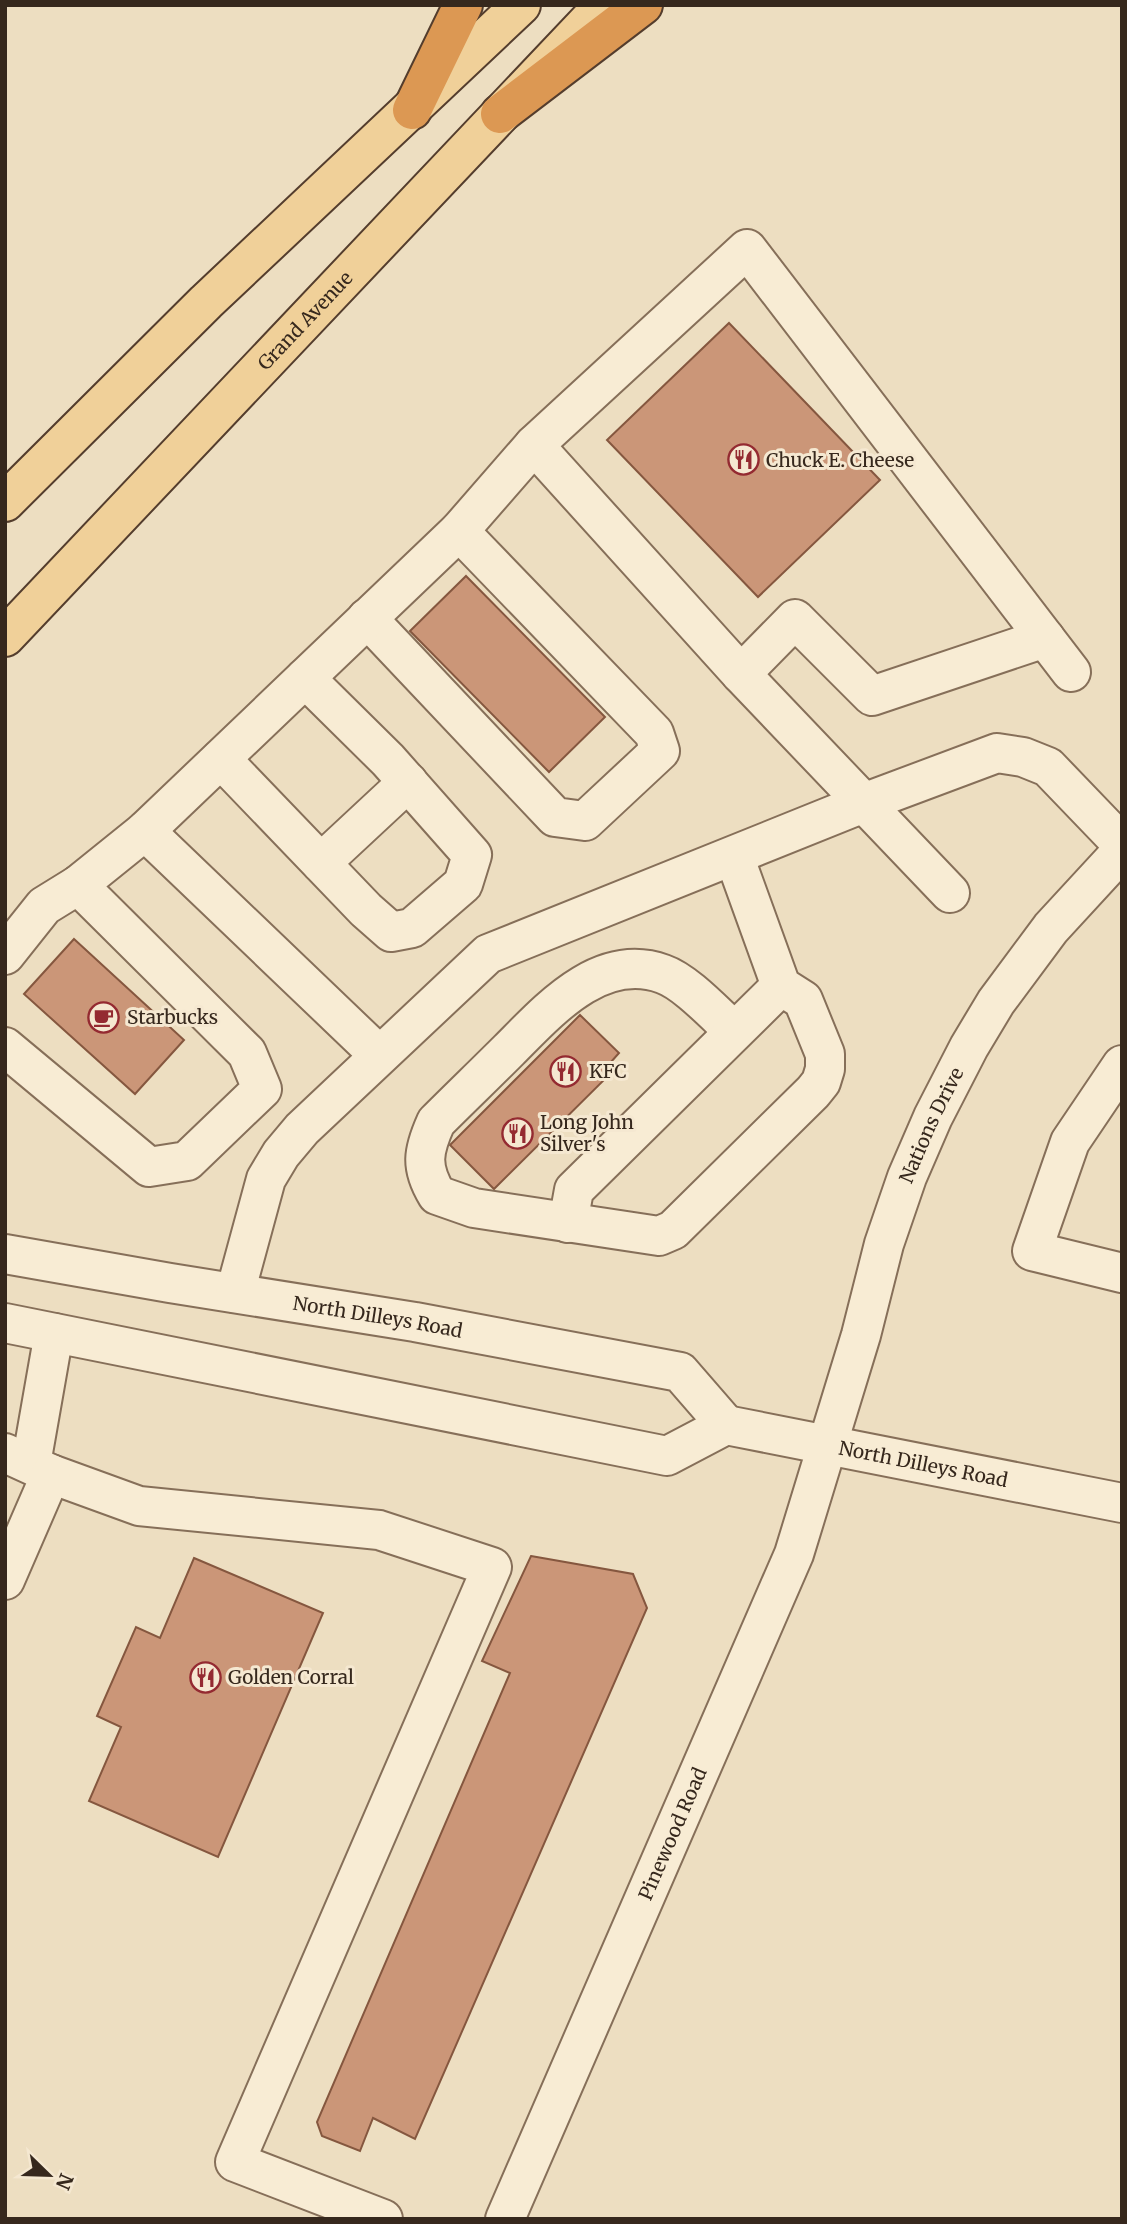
<svg xmlns="http://www.w3.org/2000/svg" width="1127" height="2224" font-family="Merriweather,serif">
<rect width="100%" height="100%" fill="#eddec1"/>
<!-- building -->
<g fill="#cb9678" stroke="#85573f" stroke-width="2">
<path d="M729,323L880,480L758,597L607,440Z"/>
<path d="M466,576L605,717L549,772L410,631Z"/>
<path d="M74,939L184,1040L135,1094L24,994Z"/>
<path d="M580,1015L619,1053L602,1072L608,1076L494,1189L450,1145Z"/>
<path d="M531,1556L633,1574L647,1608L415,2139L373,2118L360,2151L322,2136L317,2122L510,1673L482,1661Z"/>
<path d="M194,1558L323,1613L218,1857L89,1801L121,1727L97,1716L136,1627L160,1638Z"/>
</g>
<g fill="none" stroke-linecap="round" stroke-linejoin="round">
<defs>
<g id="minor">
<path d="M534,445L741,674L950,893"/>
<path d="M367,618L555,817L585,821L660,751L654,733L459,531"/>
<path d="M741,674L795,619L872,696L1045,638"/>
<path d="M221,759L366,910L391,932L412,928L463,884L472,855L388,760L305,678"/>
<path d="M145,831L379,1055"/>
<path d="M321,863L408,782"/>
<path d="M5,955L44,906L78,885L145,831L459,531L534,445L747,249L1071,672"/>
<path d="M734,1031C715,1014 686,982 663,974C600,951 548,1011 509,1050C485,1074 460,1098 436,1122C423,1151 420,1167 437,1195L474,1208L659,1236L673,1230L813,1092L821,1082L825,1069V1054L803,1000L781,986L734,856"/>
<path d="M5,1047L149,1167L187,1161L262,1089L247,1053L78,885"/>
<path d="M1122,1065L1070,1142L1032,1251L1122,1273"/>
<path d="M568,1223L574,1190L781,986"/>
<path id="s1" d="M5,1254L170,1283L415,1322L680,1372L726,1425"/>
<path d="M235,1293L266,1179L281,1154L302,1129L488,954L866,802L997,753L1023,757L1048,767L1122,844"/>
<path id="s2" d="M5,1323L667,1456L726,1425L1122,1503"/>
<path d="M5,1453L51,1474L139,1506L379,1530L492,1567L235,2162L383,2219"/>
<path d="M31,1464L54,1333"/>
<path d="M5,1580L51,1474"/>
<path id="s3" d="M505,2219L794,1554L861,1335L884,1244L907,1177L933,1117L969,1047L996,1002L1051,928L1122,851"/>
</g>
<g id="major">
<path d="M5,502L206,302L521,5"/>
<path id="s4" d="M5,637L604,5"/>
</g>
<g id="highway">
<path d="M412,110L463,5"/>
<path d="M500,114L643,5"/>
</g>
</defs>
<!-- minor casing -->
<use href="#minor" stroke="#866f59" stroke-width="42"/>
<!-- major casing -->
<use href="#major" stroke="#543d2d" stroke-width="42"/>
<!-- highway casing -->
<use href="#highway" stroke="#543d2d" stroke-width="42"/>
<!-- minor -->
<use href="#minor" stroke="#f8ecd4" stroke-width="38"/>
<!-- major -->
<use href="#major" stroke="#f0d099" stroke-width="38"/>
<!-- highway -->
<use href="#highway" stroke="#dc9853" stroke-width="38"/>
</g>
<!-- icons -->
<defs>
<symbol id="restaurant-ring" viewBox="-11 -11 22 22"><circle r="9.5" fill="#f5e8d1" stroke="#942a31" stroke-width="1.5"/><path d="M-5-6h1v4h1v-4h1v4h1v-4h1v5L-1.5 .5V6h-2V.5L-5-1ZM5-6V6H3V1.5H1.5Q1.5-4 5-6Z" fill="#942a31"/></symbol>
<symbol id="cafe-ring" viewBox="-11 -11 22 22"><circle r="9.5" fill="#f5e8d1" stroke="#942a31" stroke-width="1.5"/><path d="M-5.5-4.5H6V0H3Q3 3.5 0 3.5H-2.5Q-5.5 3.5-5.5 0ZM3-3.2v2h1.7v-2ZM-6 4.5H4V6H-6Z" fill="#942a31"/></symbol>
</defs>
<g fill-rule="evenodd">
<use href="#restaurant-ring" x="726" y="442" width="35" height="35"/>
<use href="#cafe-ring" x="86" y="1000" width="35" height="35"/>
<use href="#restaurant-ring" x="548" y="1054" width="35" height="35"/>
<use href="#restaurant-ring" x="500" y="1116" width="35" height="35"/>
<use href="#restaurant-ring" x="188" y="1660" width="35" height="35"/>
</g>
<g text-anchor="middle" dominant-baseline="central" stroke-width="6" stroke-linejoin="round" paint-order="stroke">
<!-- street labels -->
<g font-size="19" fill="#36281d" stroke="#f5e8d1">
<text stroke="none"><textPath href="#s4" startOffset="436">Grand Avenue</textPath></text>
<text stroke="none"><textPath href="#s3" startOffset="1176">Nations Drive</textPath></text>
<text stroke="none"><textPath href="#s1" startOffset="378">North Dilleys Road</textPath></text>
<text stroke="none"><textPath href="#s2" startOffset="943">North Dilleys Road</textPath></text>
<text stroke="none"><textPath href="#s3" startOffset="420">Pinewood Road</textPath></text>
</g>
<!-- poi labels -->
<g font-size="19" fill="#36281d" stroke="#f5e8d1" text-anchor="start">
<text x="766" y="460">Chuck E. Cheese</text>
<text x="127" y="1017">Starbucks</text>
<text x="589" y="1071">KFC</text>
<text x="540" y="1122">Long John<tspan x="540" dy="22">Silver's</tspan></text>
<text x="228" y="1677">Golden Corral</text>
</g>
</g>
<!-- border -->
<rect width="1127" height="2224" fill="none" stroke="#36281d" stroke-width="14"/>
<!-- north arrow -->
<g transform="translate(49 2175) rotate(113)" stroke="#f5e8d1" stroke-width="5" paint-order="stroke">
<path d="M0-5L12 26L0 18L-12 26Z" fill="#36281d"/>
<text y="-10" font-size="19" font-weight="bold" text-anchor="middle" fill="#36281d">N</text>
</g>
</svg>
